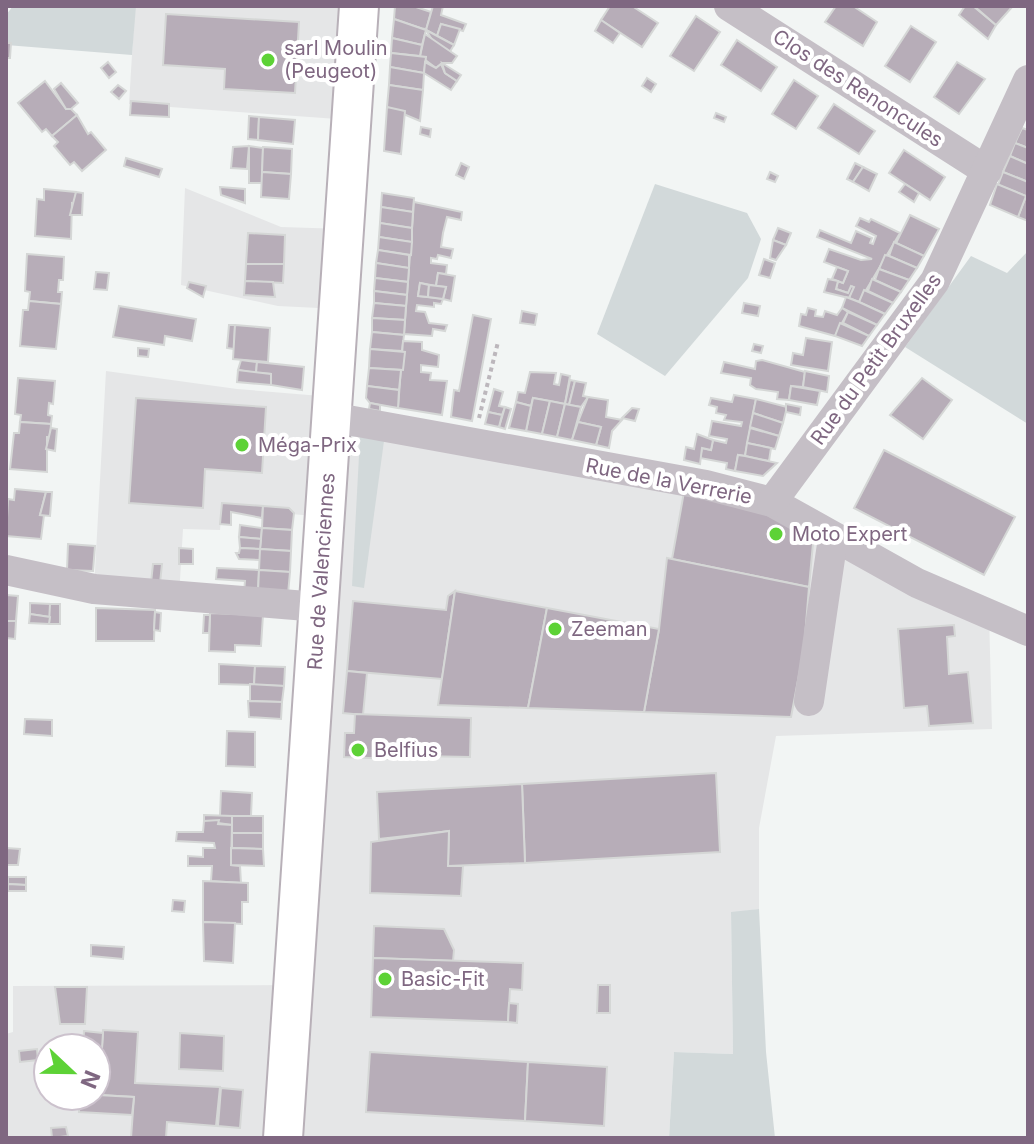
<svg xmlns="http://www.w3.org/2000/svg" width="1034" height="1144" font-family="Inter,sans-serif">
<rect width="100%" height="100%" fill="#f2f5f4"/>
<!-- built -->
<g fill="#e5e6e7" fill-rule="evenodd">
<path d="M135,6H359L351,120L129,104Z"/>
<path d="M185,188L281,227L344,229L339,309L278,306L181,285Z"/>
<path d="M106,371L237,389L333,397L331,416L706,485L989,614L992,729L776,736L759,828V909L731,913L733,1054L674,1052L669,1138H6V1034L13,1032V986L293,985L325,517L222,508L220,530L183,529L179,597L94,589ZM48,1048H96V1096H48Z"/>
</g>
<!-- green -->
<g fill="#d2d9da">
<path d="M13,6H136L132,55L6,45V15Z"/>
<path d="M655,184L747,213L761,239L748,278L665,376L597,334Z"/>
<path d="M1028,251V424L905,347L971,256L1007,273Z"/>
<path d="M360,437L384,441L364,588L352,586Z"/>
<path d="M759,909L766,1052L775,1138H669L674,1052L733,1054L731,912Z"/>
</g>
<!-- building -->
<g fill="#b7adb8" stroke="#d5d7d6" stroke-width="2">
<path d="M395,6H413L431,12L426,30L394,19Z"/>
<path d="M433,6H443L441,15L466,24L463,31L441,24L437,36L426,30Z"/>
<path d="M610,6H632L658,23L642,47L601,20Z"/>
<path d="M836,6H853L877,22L863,46L825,22Z"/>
<path d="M965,6H973L996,25L988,39L959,15Z"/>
<path d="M974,6H1013L996,25Z"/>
<path d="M166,14L299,22L295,93L224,89L225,69L163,65Z"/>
<path d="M696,16L720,32L694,71L670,56Z"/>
<path d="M394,19L426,30L422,45L392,38Z"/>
<path d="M601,20L620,33L613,43L595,31Z"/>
<path d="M441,24L460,29L454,45L437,36Z"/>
<path d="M911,26L936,42L910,82L885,66Z"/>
<path d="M426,30L454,45L449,53L434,43Z"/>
<path d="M425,34L457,56L452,63H442L436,68L420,56Z"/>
<path d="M392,38L422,45L420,56L391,53Z"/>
<path d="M737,40L777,67L761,91L721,65Z"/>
<path d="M6,43H11L10,58H6Z"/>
<path d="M391,53L426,57L424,73L390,67Z"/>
<path d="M108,62L116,72L109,78L101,68Z"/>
<path d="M425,62L436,68L441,64L445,73L457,81L451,90L424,73Z"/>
<path d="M957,62L985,79L959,114L934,97Z"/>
<path d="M442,63L461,75L457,81L445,73Z"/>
<path d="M390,67L424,73L423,90L389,85Z"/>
<path d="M647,78L656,84L651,92L642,86Z"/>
<path d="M794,80L818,96L796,129L772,114Z"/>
<path d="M45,81L66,109L69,107L77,115L52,136L46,129L42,132L18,103Z"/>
<path d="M61,83L78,103L71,109H66L54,89Z"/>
<path d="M118,85L126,91L119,99L111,92Z"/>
<path d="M389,85L423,90L420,121L387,107Z"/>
<path d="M131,101L169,104V117L130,115Z"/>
<path d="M834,104L875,131L859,154L818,128Z"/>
<path d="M387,107L405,111L401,154L384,151Z"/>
<path d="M716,113L726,117L724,122L714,118Z"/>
<path d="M77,115L88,134L91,132L106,150L82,171L74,162L70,165L54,146L58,142L52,136Z"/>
<path d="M249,116L259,117L258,140L248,139Z"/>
<path d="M259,117L295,120L293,144L258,140Z"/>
<path d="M421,127L431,129L430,137L420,134Z"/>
<path d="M1022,128L1028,130V148L1015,143Z"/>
<path d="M1015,143L1028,148V164L1010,156Z"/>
<path d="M249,146L247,169L231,168L233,147Z"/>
<path d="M249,146L263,148L262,183H249Z"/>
<path d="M263,147L292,149L291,174L262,172Z"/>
<path d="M904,150L945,177L930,200L889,173Z"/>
<path d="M1010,156L1028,164V182L1003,172Z"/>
<path d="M126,158L162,169L159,177L124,166Z"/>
<path d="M461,163L469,167L464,179L456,175Z"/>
<path d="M855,163L863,167L853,182L847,179Z"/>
<path d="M863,167L877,174L869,191L853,182Z"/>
<path d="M262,172L291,174L289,199L261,197Z"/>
<path d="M770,172L778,176L775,182L767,179Z"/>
<path d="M1003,172L1028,182V221L1018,217L1026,196L998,185Z"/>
<path d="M905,184L919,193L914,202L899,192Z"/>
<path d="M997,184L1026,196L1018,217L990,205Z"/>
<path d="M220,187L245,189V203L221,195Z"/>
<path d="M44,189L76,192L75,204L72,203L71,239L35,236L37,199L44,200Z"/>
<path d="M76,192L83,193L82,215H70Z"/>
<path d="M382,193L414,198L413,212L381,207Z"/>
<path d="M414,202L462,212L461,220L447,217L443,233L441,247L453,249L451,258L438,255L437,259L431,258V263L447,265L446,274L438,273L436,286L420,283L418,296L443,299L441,304L434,303V307L417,305L416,311L425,312L429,323L447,325L445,331L433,329L432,336L404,334Z"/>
<path d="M381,207L413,212L412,228L380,223Z"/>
<path d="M910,215L939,229L924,256L896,243Z"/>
<path d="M860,218L869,222L871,219L900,233L859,302L849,298L853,286L848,293L836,289L838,281L843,283L848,271L824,262L829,249L861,260L872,259L817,237L820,230L851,243L856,231L872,238L870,243L873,244L876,236L856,226Z"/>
<path d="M380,223L412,228V242L379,237Z"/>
<path d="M778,228L791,233L786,245L773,240Z"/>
<path d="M248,233L285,235L284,264H246Z"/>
<path d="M379,237L412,242L411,255L378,250Z"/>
<path d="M773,240L786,245L776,260L770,258Z"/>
<path d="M894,242L924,256L917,268L889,256Z"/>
<path d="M378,250L409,255V268L376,263Z"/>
<path d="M27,254L64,257L63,280H59L58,292H62L61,304L29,301L30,292L25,291Z"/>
<path d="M885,255L889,256L917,268L909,280L879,269Z"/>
<path d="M764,259L775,263L770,278L759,275Z"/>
<path d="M376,263L409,268L408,282L375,278Z"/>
<path d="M246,264H284L283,283L245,281Z"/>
<path d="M837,267L848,271L843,283L832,279Z"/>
<path d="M879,269L909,280L901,292L875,280Z"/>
<path d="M96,272L109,273L107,290L94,289Z"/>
<path d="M438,273L455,276L451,301L443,299L446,287L436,286Z"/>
<path d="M375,278L408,282L407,295L374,291Z"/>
<path d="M828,279L838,281L836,289L848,293L851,286L854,287L849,298L824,292Z"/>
<path d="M872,279L901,292L893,303L868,291Z"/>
<path d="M245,281L273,282L275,297L244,295Z"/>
<path d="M189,282L206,286L203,297L187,288Z"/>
<path d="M420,283L429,285L428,297L418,296Z"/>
<path d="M429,285L446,287L443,299L428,297Z"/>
<path d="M864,290L893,303L885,314L859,302Z"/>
<path d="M374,291L407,295L406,306L374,303Z"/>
<path d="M846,297L859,302L885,314L877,325L842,308Z"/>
<path d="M29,301L61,304L56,349L20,346L23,310H28Z"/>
<path d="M374,303L406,306L405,320L372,318Z"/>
<path d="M744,303L760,306L758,316L742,313Z"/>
<path d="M119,306L196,319L192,341L165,336L164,345L113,337Z"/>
<path d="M808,308L816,310L815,316L823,317L825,311L837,315L842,308L848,312L835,336L799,326L801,314L806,315Z"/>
<path d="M522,311L537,314L535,325L520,323Z"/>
<path d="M848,312L877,325L869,336L843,323Z"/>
<path d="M473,315L491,319L472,421L451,417L454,390L459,391Z"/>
<path d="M372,318L405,320L404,335L372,332Z"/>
<path d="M840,323L869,336L862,346L835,336Z"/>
<path d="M229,325H235L234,349L227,348Z"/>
<path d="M235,325L270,328L268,362L233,359Z"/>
<path d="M372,332L404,335L402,351L370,349Z"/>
<path d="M806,338L832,342L828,371L791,365L793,353L803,355Z"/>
<path d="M403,341L422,342V350L439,355L438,367L421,365V372L431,373L430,380L447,381L442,415L398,408Z"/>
<path d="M754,344L763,346L761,353L752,351Z"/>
<path d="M138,348L149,349L148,357L138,356Z"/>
<path d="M370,349L405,352L403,370L369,368Z"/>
<path d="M241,360L257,362L256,373L238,370Z"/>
<path d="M762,360L805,372L803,387L791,386L789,400L777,399L778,392L756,389L750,385L751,378L721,373L724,362L755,369L756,361Z"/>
<path d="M257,362L304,367L302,390L271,385V374L256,373Z"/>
<path d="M369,368L401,370L399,390L367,386Z"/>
<path d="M238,370L271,374V385L237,382Z"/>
<path d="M805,371L829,376L827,392L803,387Z"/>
<path d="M530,372L556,373L554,384L559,385L561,374L570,376L565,404L533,398L531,406L516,402L518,392L525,393Z"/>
<path d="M18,378L55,381L53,404L49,403L48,415L52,416L51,424L20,422L21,415L15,414Z"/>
<path d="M922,378L952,400L923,439L890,415Z"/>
<path d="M570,380L575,381L569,405L565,404Z"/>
<path d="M575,381L586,383L583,396L588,397L581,407L569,405Z"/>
<path d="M367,386L399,390L398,408L370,403L366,398Z"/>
<path d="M791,386L820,391L817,405L789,400Z"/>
<path d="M494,389L503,392L499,406L505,407L502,415L488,412Z"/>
<path d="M734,395L756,399L745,456L738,455L735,471L726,469L727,463L700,458L702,448L711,450L713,440L726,443L727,439L709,436L712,421L741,426L742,422L724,420L726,415L716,413L717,407L709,405L711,398L732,402Z"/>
<path d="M588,397L608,400L606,417L622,420L612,431L609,448L596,445L601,427L578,422Z"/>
<path d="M136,398L266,407L262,473L205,469L203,508L129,503Z"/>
<path d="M533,398L550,401L542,434L526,431Z"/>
<path d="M756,399L787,407L783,423L753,413Z"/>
<path d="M550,401L565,404L557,437L542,434Z"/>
<path d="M516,402L531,406L526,431L509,428Z"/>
<path d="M370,403L380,405V411L369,409Z"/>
<path d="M565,404L581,407L572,440L557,437Z"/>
<path d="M786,404L801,407L800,415L786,412Z"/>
<path d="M505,407L511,409L505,429L499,427Z"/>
<path d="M632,408L639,409L635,421L622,418Z"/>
<path d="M488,412L502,415L499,427L485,424Z"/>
<path d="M753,413L783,423L779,436L750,427Z"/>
<path d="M20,422L51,424L50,437H47V472L10,469L14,433H19Z"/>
<path d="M578,422L601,427L596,445L572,440Z"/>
<path d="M51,428L57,429L55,451L46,449Z"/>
<path d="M750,428L779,436L775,449L747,443Z"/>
<path d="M697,434L713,440L711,450L702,448L700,464L684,460L686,447L694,449Z"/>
<path d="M747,443L771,448L769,461L745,456Z"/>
<path d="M884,450L1015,517L984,575L854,508Z"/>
<path d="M738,455L745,456L777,463L763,476L735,471Z"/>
<path d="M15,489L46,492L40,515H44L41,539L6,536L8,499L14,500Z"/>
<path d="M46,492H52L50,516L40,515Z"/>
<path d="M684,492L762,507L814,532L809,587L672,559Z"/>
<path d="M222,503L263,506L262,518L231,512V525L220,524Z"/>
<path d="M263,506L289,508L294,513L292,530L262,528Z"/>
<path d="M240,525L262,528L261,539L239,537Z"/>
<path d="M262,528L292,530L291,551L260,549Z"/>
<path d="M239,537L261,539L260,549L240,548Z"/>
<path d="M68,544L95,546L93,571L67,570Z"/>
<path d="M179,548L193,549V564H179Z"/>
<path d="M240,548L260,549V560L239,559L236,553H239Z"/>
<path d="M260,549L291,551L290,572L259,570Z"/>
<path d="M667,558L809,587L804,649L791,717L644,712L659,629Z"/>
<path d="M153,564H162L160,583H151Z"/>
<path d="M217,568L259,570L258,592H244L245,581L216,579Z"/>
<path d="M259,570L290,572L288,594L258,592Z"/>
<path d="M455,591L442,679L347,671L353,601L446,610L448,596Z"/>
<path d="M455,591L547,608L528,708L438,705Z"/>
<path d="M6,595L18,596L16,621H6Z"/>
<path d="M30,603L50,604V617L30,614Z"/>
<path d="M50,604H60V624H49Z"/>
<path d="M96,608L155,610L154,641H96Z"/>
<path d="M547,608L659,629L644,712L528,708Z"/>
<path d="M155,612L161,613L160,631L154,630Z"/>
<path d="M210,613L263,615L261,646L235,645V652L209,651Z"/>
<path d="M30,614L50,617L49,624L29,623Z"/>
<path d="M204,615H210L209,633H203Z"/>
<path d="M6,621H16L15,639L6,638Z"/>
<path d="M954,625L955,636L947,637L949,674L968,672L973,723L929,726L927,706L904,708L898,629Z"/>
<path d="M219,664L255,666L254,685L219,684Z"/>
<path d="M255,666L285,667L284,686L254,685Z"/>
<path d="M347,671L367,673L363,715L343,713Z"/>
<path d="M250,684L284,686L282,702L250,701Z"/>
<path d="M248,701L282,702L281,719L249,717Z"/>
<path d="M355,714L471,718L470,757L418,756V752L393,751V759L344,757L345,733H354Z"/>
<path d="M25,719L52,720V736L24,734Z"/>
<path d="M227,731L255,732V767L226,766Z"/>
<path d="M716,773L720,852L525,863L522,784Z"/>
<path d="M522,784L525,863L448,866L449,831L379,839L377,792Z"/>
<path d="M221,791L252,793L251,816H220Z"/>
<path d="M204,815L232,816V825L204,821Z"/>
<rect x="232" y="816" width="31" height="17"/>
<path d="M219,820L218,824L232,825L231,865L240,866L241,883L211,881L212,866H188V856L203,857V848H215L214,843L176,841L177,832H203L204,821Z"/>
<path d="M449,831L448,866H463L461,896L370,893L371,842Z"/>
<path d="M232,833H263V849L232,848Z"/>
<path d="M6,848L20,849L18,865H6Z"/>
<path d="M231,848L263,849L264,866L231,865Z"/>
<path d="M8,877H26V885L8,884Z"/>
<path d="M203,881L248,883V902H242V924L203,922Z"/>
<path d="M8,884L26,885V891H8Z"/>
<path d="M173,900L185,901L184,912L172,911Z"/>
<path d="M203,922L235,923L233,963L204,961Z"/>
<path d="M374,926L444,929L454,950L453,961L373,958Z"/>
<path d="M91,945L124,947L123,959L91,956Z"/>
<path d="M373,958L523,963L522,990L510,989L508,1022L371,1017Z"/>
<path d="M598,985H610V1013H597Z"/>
<path d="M55,987H87L85,1024H60Z"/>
<path d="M509,1003L518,1004L517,1023L508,1022Z"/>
<path d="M103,1030L138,1032L135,1083L220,1087L216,1126L167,1122L166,1138H131L134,1097L99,1095Z"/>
<path d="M84,1031L103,1033L99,1095L134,1097L132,1115L79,1112L80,1096H96V1048H83Z"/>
<path d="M180,1033L224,1036L223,1071L179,1069Z"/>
<path d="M37,1049L38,1060L20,1062L19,1051Z"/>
<path d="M370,1052L528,1062L525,1121L366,1112Z"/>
<path d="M528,1062L607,1067L604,1126L525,1121Z"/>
<path d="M221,1088L243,1090L240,1128L218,1126Z"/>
<path d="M66,1127L68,1136L52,1138L51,1128Z"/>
</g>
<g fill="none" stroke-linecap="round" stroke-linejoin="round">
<defs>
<g id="major">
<path id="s1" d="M283,1138L359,6"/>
</g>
</defs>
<!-- major casing -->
<use href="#major" stroke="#b8b0b8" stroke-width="42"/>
<!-- path -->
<path stroke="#bcb7bc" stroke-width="4" stroke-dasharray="4 4" stroke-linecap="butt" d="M479,418L498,342"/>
<!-- minor -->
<g stroke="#c5bfc6" stroke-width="30">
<path d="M729,6L987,171"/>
<path d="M331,417L706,485L772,502L917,583L1028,631"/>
<path d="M772,502L935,281L1028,80"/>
<path d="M6,570L94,589L319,607"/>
<path d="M809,701L833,538"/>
</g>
<!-- major -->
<use href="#major" stroke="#fff" stroke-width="38"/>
</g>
<!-- markers -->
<g fill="#5dd236" stroke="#fff" stroke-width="3">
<circle cx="268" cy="60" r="8"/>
<circle cx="242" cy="445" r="8"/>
<circle cx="776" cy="534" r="8"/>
<circle cx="555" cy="629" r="8"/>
<circle cx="358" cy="750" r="8"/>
<circle cx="385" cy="979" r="8"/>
</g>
<g text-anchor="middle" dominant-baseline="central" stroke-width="8" stroke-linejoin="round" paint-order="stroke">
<!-- poi labels -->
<g font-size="20" fill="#7f6781" stroke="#fff" text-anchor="start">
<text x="284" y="48">sarl Moulin<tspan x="284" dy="23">(Peugeot)</tspan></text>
<text x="258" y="445">Méga-Prix</text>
<text x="792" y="534">Moto Expert</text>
<text x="571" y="629">Zeeman</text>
<text x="374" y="750">Belfius</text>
<text x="401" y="979">Basic-Fit</text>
</g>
<!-- street labels -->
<g font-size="20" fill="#7f6781" stroke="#fff">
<text transform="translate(858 88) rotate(33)">Clos des Renoncules</text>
<text transform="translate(876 359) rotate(-54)">Rue du Petit Bruxelles</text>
<text transform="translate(669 481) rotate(11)">Rue de la Verrerie</text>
<text stroke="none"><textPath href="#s1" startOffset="568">Rue de Valenciennes</textPath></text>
</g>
</g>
<!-- border -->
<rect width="1034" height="1144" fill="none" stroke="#7f6781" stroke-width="16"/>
<!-- north arrow -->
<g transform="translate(72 1072) rotate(112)"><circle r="38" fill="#ffffff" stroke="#ccc2cd" stroke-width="2"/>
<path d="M0-6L14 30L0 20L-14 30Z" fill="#5dd236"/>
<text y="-12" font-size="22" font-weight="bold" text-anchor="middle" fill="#7f6781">N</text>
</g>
</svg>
